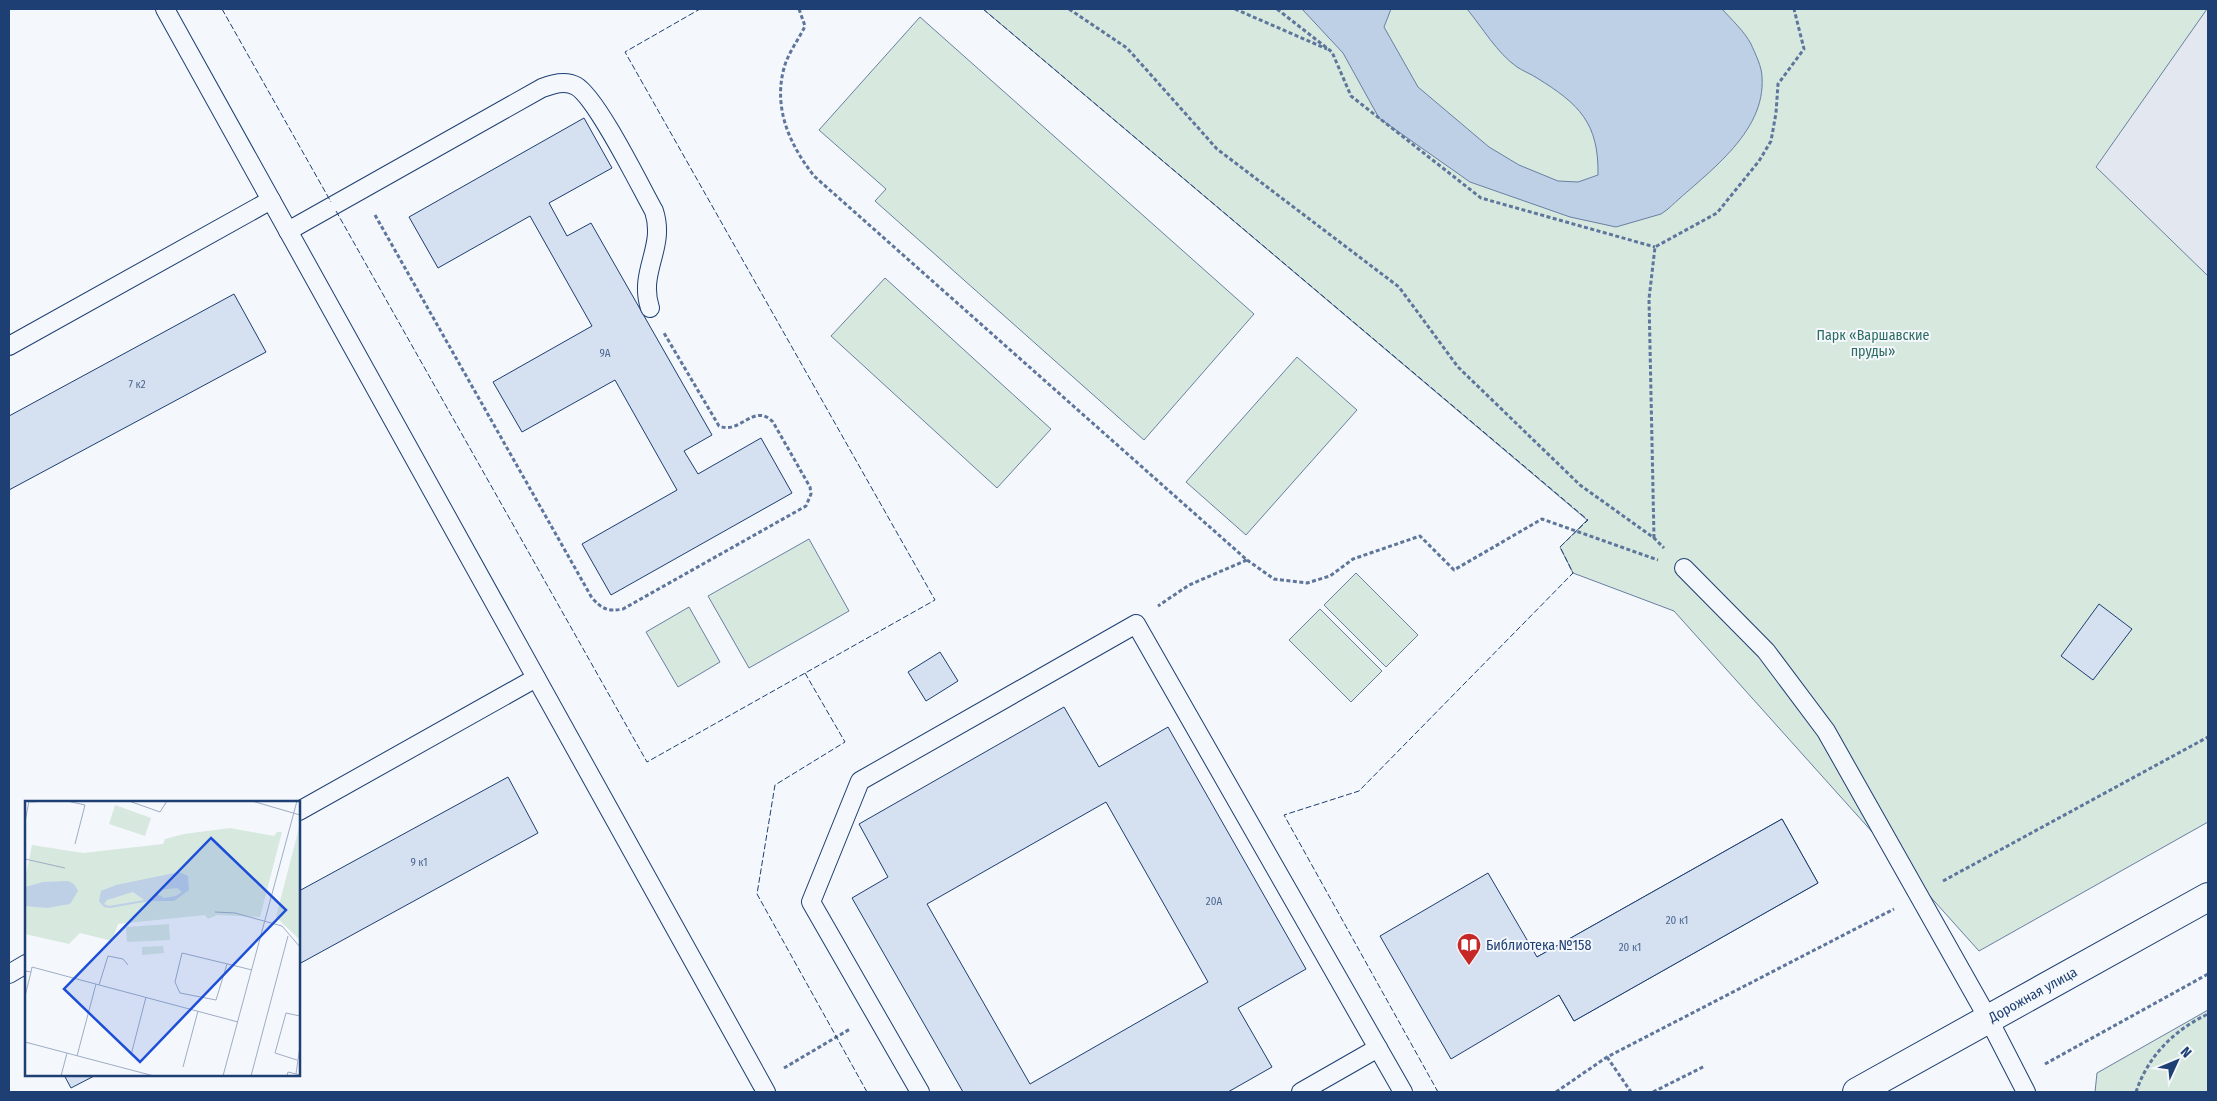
<svg xmlns="http://www.w3.org/2000/svg" width="2217" height="1101" font-family="'Fira Sans Condensed',sans-serif">
<rect width="100%" height="100%" fill="#f4f7fb"/>
<!-- green -->
<g fill="#d7e8df" stroke="#687fa3">
<path d="M983,9H2208V822L1979,951L1674,611L1573,573L1560,547L1587,520Z"/>
<path d="M920,17L1254,314L1144,440L875,201L886,189L819,130Z"/>
<path d="M885,278L1051,429L997,488L831,336Z"/>
<path d="M1297,357L1357,410L1246,535L1186,482Z"/>
<path d="M809,539L849,611L749,668L708,596Z"/>
<path d="M1356,573L1418,635L1386,667L1324,605Z"/>
<path d="M689,607L720,662L678,687L646,632Z"/>
<path d="M1320,609L1382,671L1351,702L1289,640Z"/>
<path d="M2208,1010V1092H2095L2097,1073Z"/>
</g>
<!-- parking -->
<path fill="#e3e8f0" stroke="#687fa3" d="M2207,9H2208V276L2096,167Z"/>
<!-- water -->
<path fill="#bed0e5" stroke="#687fa3" d="M1302,9H1391L1384,27L1418,87L1489,147L1519,165L1558,181L1578,182L1598,175C1599,123 1579,104 1537,78C1531,74 1523,71 1517,67C1497,53 1482,27 1467,9H1722C1731,19 1745,32 1751,44C1755,53 1762,67 1762,77C1766,134 1705,174 1668,209L1661,214L1616,227L1570,217L1470,182L1379,118L1343,53Z"/>
<!-- building -->
<g fill="#d5e0f0" stroke="#1d3f73" fill-rule="evenodd">
<path d="M584,118L612,168L549,203L567,236L591,223L712,435L684,451L698,474L761,438L792,493L611,595L582,544L677,490L615,380L522,432L493,382L592,326L530,216L438,268L409,217Z"/>
<path d="M234,294L266,352L9,490V416Z"/>
<path d="M2099,604L2132,629L2093,680L2061,656Z"/>
<path d="M940,652L958,681L926,701L908,672Z"/>
<path d="M1064,707L1099,767L1168,727L1306,969L1238,1008L1272,1067L1228,1092H963L852,898L888,877L859,824ZM1106,802L1208,982L1030,1084L927,904Z"/>
<path d="M508,777L538,833L299,964V891Z"/>
<path d="M1782,819L1818,883L1574,1021L1537,957Z"/>
<path d="M1782,819L1818,883L1574,1021L1559,995L1451,1059L1380,936L1488,873L1537,957Z"/>
<path d="M64,1075H96L71,1088Z"/>
</g>
<g fill="none" stroke-linecap="round" stroke-linejoin="round">
<defs>
<g id="service">
<path d="M165,9L766,1092"/>
<path d="M288,231L542,88C553,84 565,80 576,86C597,98 640,186 654,211C666,248 638,271 650,308"/>
<path d="M9,346L271,200"/>
<path d="M1684,568L1766,651L1826,731L1989,1020L2026,1092"/>
<path d="M299,811L536,678"/>
<path d="M9,974L26,964"/>
<path d="M920,1092L811,902L860,781L1136,624L1403,1092"/>
<path d="M1301,1092L1378,1048"/>
</g>
<g id="secondary">
<path id="s1" d="M1857,1092L2208,897"/>
</g>
</defs>
<!-- service casing -->
<use href="#service" stroke="#1d3f73" stroke-width="20"/>
<!-- secondary casing -->
<use href="#secondary" stroke="#1d3f73" stroke-width="30"/>
<!-- path -->
<g stroke="#5e769c" stroke-width="3" stroke-dasharray="4 2.5" stroke-linecap="butt">
<path d="M799,9L805,26C799,39 788,53 784,68C773,109 790,145 814,176L1247,560L1189,585L1158,606"/>
<path d="M1069,9L1127,48L1217,149L1399,287L1458,367L1580,485L1654,538L1664,548"/>
<path d="M1235,9L1327,49"/>
<path d="M1277,9L1332,52L1351,96L1481,198L1655,247"/>
<path d="M375,215L592,598C602,609 608,612 623,609L806,506L811,494L810,487L773,422C754,402 740,435 719,426L664,333"/>
<path d="M1654,538L1649,299L1655,247L1717,213L1759,161L1771,141L1776,113L1778,84L1804,49L1794,9"/>
<path d="M1247,560L1274,579L1307,583L1330,576L1353,559L1420,536L1454,570L1542,519L1658,560"/>
<path d="M1943,881L2208,737"/>
<path d="M1607,1057L1631,1092"/>
<path d="M2045,1064L2208,974"/>
<path d="M784,1068L850,1029"/>
<path d="M1556,1092L1607,1057L1894,909"/>
<path d="M1653,1092L1705,1066"/>
<path d="M2136,1092C2148,1056 2174,1030 2208,1014"/>
</g>
<!-- service -->
<use href="#service" stroke="#f4f7fb" stroke-width="18"/>
<!-- secondary -->
<use href="#secondary" stroke="#f4f7fb" stroke-width="28"/>
<!-- fence -->
<g stroke="#1d3f73" stroke-width="1" stroke-dasharray="6 2.5" stroke-linecap="butt">
<path d="M222,9L331,202"/>
<path d="M983,9L1588,520L1560,547L1573,573L1359,791L1284,815L1438,1092"/>
<path d="M336,211L647,762L935,600L625,52L700,9"/>
<path d="M805,673L845,742L775,785L757,894L867,1092"/>
</g>
</g>
<!-- icons -->
<defs>
<symbol id="library-pin" viewBox="-11 -11 22 30"><path d="M0 17L-7.5 6A9.5 9.5 0 1 1 7.5 6Z" fill="#c62828" stroke="#f4f7fb"/><path d="M-6-4Q-3-5.5-.7-3.5V5Q-3 3-6 4ZM6-4Q3-5.5 .7-3.5V5Q3 3 6 4Z" fill="#fff"/></symbol>
</defs>
<g fill-rule="evenodd">
<use href="#library-pin" x="1455" y="931" width="28" height="38"/>
</g>
<g text-anchor="middle" dominant-baseline="central" stroke-width="4" stroke-linejoin="round" paint-order="stroke">
<!-- number labels -->
<g font-size="11" fill="#4b6792">
<text x="605" y="353">9А</text>
<text x="137" y="384">7 к2</text>
<text x="419" y="862">9 к1</text>
<text x="1214" y="901">20А</text>
<text x="1677" y="920">20 к1</text>
<text x="1630" y="947">20 к1</text>
</g>
<!-- park labels -->
<g font-size="14" fill="#2c6c60" stroke="#f4f7fb">
<text x="1873" y="335">Парк «Варшавские<tspan x="1873" dy="16">пруды»</tspan></text>
</g>
<!-- poi labels -->
<g font-size="14" fill="#1d3f73" stroke="#f4f7fb" text-anchor="start">
<text x="1486" y="945">Библиотека №158</text>
</g>
<!-- street labels -->
<g font-size="14" fill="#1d3f73" stroke="#f4f7fb">
<text stroke="none"><textPath href="#s1" startOffset="201">Дорожная улица</textPath></text>
</g>
</g>
<!-- overview -->
<g transform="translate(25 801)">
<rect width="275" height="275" fill="#f4f7fb"/>
<path d="M90,4L126,17L120,35L84,23ZM275,23V139L251,116ZM205,27L249,35L252,31H257L235,116L192,114L183,118L180,114L93,123L87,140L55,132L44,143L0,133V79L7,44L58,52L138,43L140,38L159,33ZM144,123L145,139L102,141L101,126ZM138,145L139,152L117,154V146Z" fill="#d7e8df"/>
<path d="M154,71L163,75L164,89L149,100H125L85,107L79,106L74,100L76,90L91,84ZM152,87L157,91L151,95L139,97L132,93L134,89ZM108,91L119,99L84,105L79,103L82,99ZM43,80L49,83L53,90L45,103L22,107L0,105V86L18,81Z" fill="#bed0e5" fill-rule="evenodd"/>
<path fill="none" stroke="#9eadc5" stroke-width="1" d="M42,0L60,4L50,43M104,0L135,11L142,0M227,0L275,14M5,1L24,0M0,21L4,0M0,58L40,67M190,111L210,112L257,125L275,146M202,163L191,199L155,192L150,181L157,152L215,166L227,169M0,170L6,171L7,166L213,221M74,184L83,155L98,158L103,164M0,195L6,171M0,241L129,275M106,254L121,196M52,255L71,183M272,259L250,252L261,212L275,215M158,266L173,210M271,273L275,245M36,275L42,252M198,275L272,0M226,275L263,135M262,275L263,271L275,274"/>
<path fill="#1d4ed8" fill-opacity="0.15" stroke="#1d4ed8" stroke-width="2.5" d="M186,37L261,109L115,261L39,188Z"/>
<rect width="275" height="275" fill="none" stroke="#1d3f73" stroke-width="2.5"/>
</g>
<!-- border -->
<rect width="2217" height="1101" fill="none" stroke="#1d3f73" stroke-width="20"/>
<!-- north arrow -->
<g transform="translate(2177 1061) rotate(46)" stroke="#f4f7fb" stroke-width="4" paint-order="stroke">
<path d="M0-4L9 19L0 12L-9 19Z" fill="#1d3f73"/>
<text y="-8" font-size="14" font-weight="bold" text-anchor="middle" fill="#1d3f73">N</text>
</g>
</svg>
